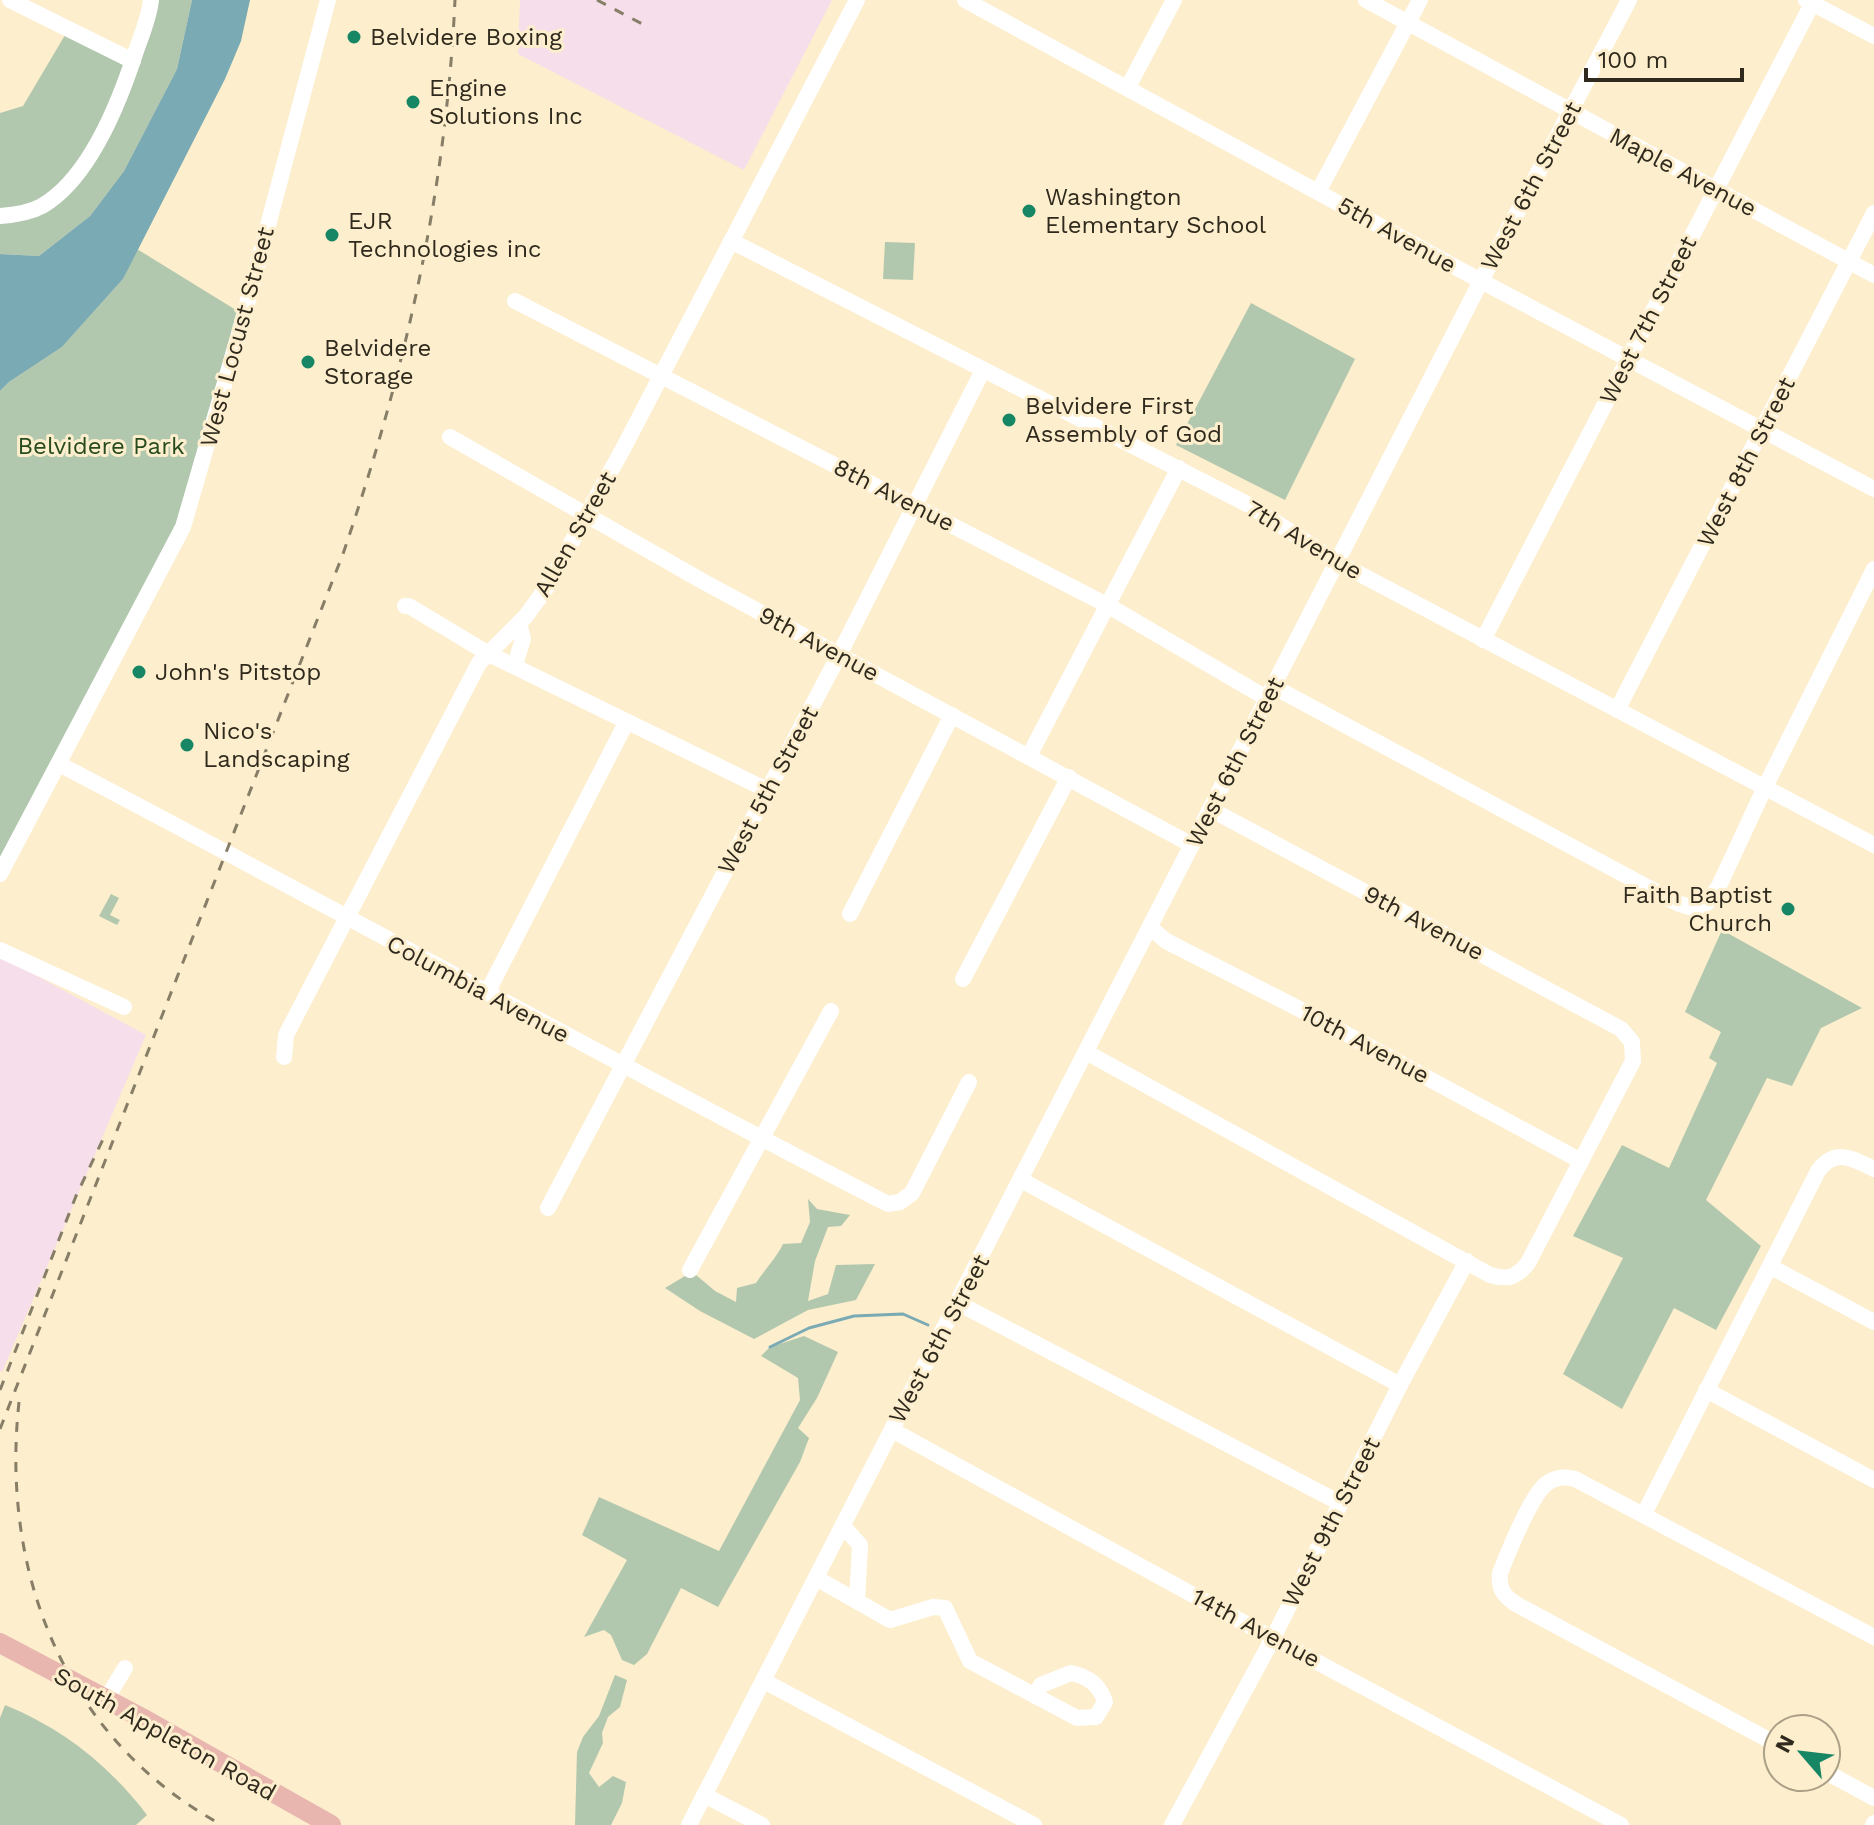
<svg xmlns="http://www.w3.org/2000/svg" width="1874" height="1825" font-family="'Work Sans',sans-serif">
<rect width="100%" height="100%" fill="#fdeecd"/>
<!-- industrial -->
<g fill="#f6deea">
<path d="M520,0H832L744,170L518,54Z"/>
<path d="M0,956L146,1035L2,1372L0,1371Z"/>
</g>
<!-- green -->
<g fill="#b2c8ae">
<path d="M151,0H192L177,69L124,171L90,216L39,256L0,254V113L23,106L68,30L133,61Z"/>
<path d="M885,242L915,243L913,280L883,279Z"/>
<path d="M137,249L244,315L196,489L0,873V391L9,382L62,347L123,279Z"/>
<path d="M1251,303L1355,359L1285,500L1176,445Z"/>
<path d="M111,894L119,898L110,915L120,920L117,925L99,916Z"/>
<path d="M1722,930L1862,1008L1821,1028L1792,1086L1767,1078L1706,1200L1761,1246L1716,1330L1674,1308L1622,1409L1563,1374L1623,1258L1573,1236L1622,1145L1669,1168L1717,1063L1709,1058L1721,1032L1685,1012Z"/>
<path d="M808,1199L817,1209L850,1215L841,1226L828,1227L815,1261L808,1301L828,1294L836,1265L875,1264L856,1300L808,1310L754,1339L700,1311L665,1288L685,1276L696,1275L715,1291L736,1302L737,1288L756,1283C765,1269 775,1260 783,1244L801,1243L810,1222Z"/>
<path d="M804,1336L838,1352L817,1398L798,1428L809,1438L800,1462L718,1607L681,1588L647,1654L634,1665L622,1660L611,1635L604,1630L584,1637L627,1560L582,1535L599,1497L719,1551L800,1400L798,1378L761,1356L770,1347Z"/>
<path d="M615,1675L627,1680L620,1707L608,1717L602,1733L603,1743L589,1773L599,1787L613,1776L626,1782L622,1803L611,1825H575L577,1752L583,1737L599,1716Z"/>
<path d="M5,1705C62,1728 110,1766 147,1815L136,1825H0V1718Z"/>
</g>
<!-- water -->
<path fill="#7aaab3" d="M192,0H250L241,41L225,79L123,279L62,347L9,382L0,391V254L39,256L90,216L124,171L177,69Z"/>
<g fill="none" stroke-linecap="round" stroke-linejoin="round">
<!-- stream -->
<path stroke="#7aaab3" stroke-width="3" d="M770,1347L809,1328L854,1316L903,1314L928,1325"/>
<!-- minor -->
<g stroke="#fff" stroke-width="16">
<path d="M10,0L133,61"/>
<path d="M965,0L1481,281L1874,489"/>
<path d="M1366,0L1874,275"/>
<path d="M1806,0L1874,36"/>
<path d="M1128,87L1174,0"/>
<path d="M1318,192L1420,0"/>
<path d="M0,216C15,215 29,213 42,206C90,178 119,103 135,54C141,36 149,19 151,0"/>
<path d="M731,241L1249,505L1337,562L1874,845"/>
<path d="M515,301L1107,605L1268,699"/>
<path d="M450,437L704,582L1192,845"/>
<path d="M405,606H409L489,654L767,790"/>
<path d="M1483,640L1814,0"/>
<path d="M515,665L523,639L519,623"/>
<path d="M1274,687L1677,903L1693,908L1707,903L1719,886L1765,787L1874,569"/>
<path d="M1617,710L1874,213"/>
<path d="M1029,756L1179,468"/>
<path d="M59,764C336,909 610,1061 888,1204L900,1202L912,1193L969,1082"/>
<path d="M0,874L183,527L239,334L328,0"/>
<path d="M850,914L952,715"/>
<path d="M1151,928L1166,941L1311,1015L1581,1161"/>
<path d="M0,950L124,1007"/>
<path d="M963,979L1069,777"/>
<path d="M487,993L626,723"/>
<path d="M1086,1052L1490,1275C1508,1280 1516,1278 1528,1263L1633,1061L1632,1042L1621,1029L1210,809"/>
<path d="M284,1057L286,1035L479,663L526,616L547,587L624,447L857,0"/>
<path d="M1021,1180L1400,1385"/>
<path d="M548,1208L839,655L983,370"/>
<path d="M1771,1267L1874,1322"/>
<path d="M690,1270L831,1011"/>
<path d="M958,1303L1340,1503"/>
<path d="M1706,1390L1874,1480"/>
<path d="M892,1430L1248,1625L1621,1825"/>
<path d="M1644,1514L1818,1171C1835,1148 1852,1158 1874,1169"/>
<path d="M843,1526L860,1545L857,1601"/>
<path d="M816,1578L890,1620L933,1607L945,1608L970,1661L1077,1718L1096,1717L1105,1702C1100,1685 1087,1676 1071,1673L1041,1685L1035,1696"/>
<path d="M764,1681L1034,1825"/>
<path d="M107,1698L125,1668"/>
<path d="M1778,1745L1516,1604C1504,1596 1498,1589 1500,1573C1508,1553 1530,1497 1546,1484C1555,1477 1564,1476 1575,1479L1874,1637"/>
<path d="M1826,1772L1874,1798"/>
<path d="M704,1795L762,1825"/>
<path d="M689,1825L1481,281L1629,0"/>
<path d="M1172,1825L1273,1638L1400,1385L1467,1261"/>
<path d="M1873,1825L1874,1823"/>
</g>
<!-- major -->
<path stroke="#e8b6af" stroke-width="20" d="M0,1643L142,1718L331,1825"/>
<!-- rail -->
<g stroke="#877e68" stroke-width="3" stroke-dasharray="10 10" stroke-linecap="butt">
<path d="M597,0L646,26"/>
<path d="M0,1390L76,1196L105,1135"/>
<path d="M19,1402C0,1576 67,1741 222,1825"/>
<path d="M0,1429L343,554C405,372 446,193 455,0"/>
</g>
</g>
<!-- markers -->
<g fill="#168665" stroke="#fdeecd" stroke-width="3">
<circle cx="354" cy="37" r="8"/>
<circle cx="413" cy="102" r="8"/>
<circle cx="1029" cy="211" r="8"/>
<circle cx="332" cy="235" r="8"/>
<circle cx="308" cy="362" r="8"/>
<circle cx="1009" cy="420" r="8"/>
<circle cx="139" cy="672" r="8"/>
<circle cx="187" cy="745" r="8"/>
<circle cx="1788" cy="909" r="8"/>
</g>
<g text-anchor="middle" dominant-baseline="central" stroke-width="6" stroke-linejoin="round" paint-order="stroke">
<!-- poi labels -->
<g font-size="24" fill="#2f2a1d" stroke="#fdeecd" text-anchor="start">
<text x="370" y="37">Belvidere Boxing</text>
<text x="429" y="88">Engine<tspan x="429" dy="28">Solutions Inc</tspan></text>
<text x="1045" y="197">Washington<tspan x="1045" dy="28">Elementary School</tspan></text>
<text x="348" y="221">EJR<tspan x="348" dy="28">Technologies inc</tspan></text>
<text x="324" y="348">Belvidere<tspan x="324" dy="28">Storage</tspan></text>
<text x="1025" y="406">Belvidere First<tspan x="1025" dy="28">Assembly of God</tspan></text>
<text x="155" y="672">John's Pitstop</text>
<text x="203" y="731">Nico's<tspan x="203" dy="28">Landscaping</tspan></text>
<text x="1772" y="895" text-anchor="end">Faith Baptist<tspan x="1772" dy="28">Church</tspan></text>
</g>
<!-- street labels -->
<g font-size="24" fill="#2f2a1d" stroke="#fdeecd">
<text transform="translate(1683 172) rotate(28)">Maple Avenue</text>
<text transform="translate(1531 186) rotate(-62)">West 6th Street</text>
<text transform="translate(1397 235) rotate(29)">5th Avenue</text>
<text transform="translate(1648 320) rotate(-63)">West 7th Street</text>
<text transform="translate(237 337) rotate(-75)">West Locust Street</text>
<text transform="translate(1746 462) rotate(-63)">West 8th Street</text>
<text transform="translate(894 495) rotate(27)">8th Avenue</text>
<text transform="translate(575 534) rotate(-60)">Allen Street</text>
<text transform="translate(1304 540) rotate(31)">7th Avenue</text>
<text transform="translate(819 644) rotate(28)">9th Avenue</text>
<text transform="translate(1235 762) rotate(-63)">West 6th Street</text>
<text transform="translate(768 790) rotate(-62)">West 5th Street</text>
<text transform="translate(1424 923) rotate(28)">9th Avenue</text>
<text transform="translate(478 989) rotate(28)">Columbia Avenue</text>
<text transform="translate(1365 1044) rotate(28)">10th Avenue</text>
<text transform="translate(939 1339) rotate(-62)">West 6th Street</text>
<text transform="translate(1331 1522) rotate(-63)">West 9th Street</text>
<text transform="translate(1256 1628) rotate(28)">14th Avenue</text>
<text transform="translate(165 1734) rotate(29)">South Appleton Road</text>
</g>
<!-- park labels -->
<g font-size="24" fill="#264b1e" stroke="#fdeecd">
<text x="101" y="446">Belvidere Park</text>
</g>
</g>
<!-- north arrow -->
<g transform="translate(1802 1753) rotate(298)"><circle r="38" fill="#fdeecd" stroke="#aba087" stroke-width="2"/>
<path d="M0-6L14 30L0 20L-14 30Z" fill="#168665"/>
<text y="-12" font-size="22" font-weight="bold" text-anchor="middle" fill="#2f2a1d">N</text>
</g>
<!-- scale -->
<path d="M1586 68v12h156v-12" fill="none" stroke="#2f2a1d" stroke-width="4"/>
<text x="1598" y="68" font-size="24" fill="#2f2a1d" stroke="#fdeecd" stroke-width="6" paint-order="stroke">100 m</text>
</svg>
